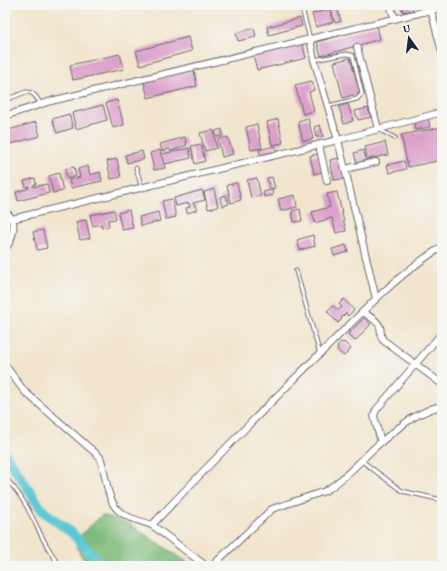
<svg xmlns="http://www.w3.org/2000/svg" width="447" height="571" font-family="'Gentium Book Plus',serif">
<rect width="100%" height="100%" fill="#f6f6f2"/>
<filter id="ink" filterUnits="userSpaceOnUse"><feTurbulence type="fractalNoise" baseFrequency=".025" numOctaves="2"/><feDisplacementMap in="SourceGraphic" scale="8" xChannelSelector="R" yChannelSelector="G"/><feConvolveMatrix kernelMatrix="1 2 1 2 8 2 1 2 1" color-interpolation-filters="sRGB"/></filter>
<filter id="wash" filterUnits="userSpaceOnUse"><feTurbulence type="fractalNoise" baseFrequency=".012" numOctaves="4" result="noise"/><feDisplacementMap in="SourceGraphic" scale="16" xChannelSelector="R" yChannelSelector="G"/><feGaussianBlur stdDeviation="0.9" result="paint"/><feColorMatrix in="noise" values="0 0 0 0 0 0 0 0 0 0 0 0 0 0 0 0 0 1.4 0 .05"/><feComposite in="paint" operator="in"/></filter>
<g filter="url(#wash)">
<rect width="100%" height="100%" fill="#f2e5ce"/>
<!-- forest -->
<path fill="#7eba7a" stroke="#506e5a" d="M102,515L129,524L193,566H95L81,556L76,545L80,536Z"/>
<g fill="none" stroke-linecap="round" stroke-linejoin="round">
<!-- river -->
<path stroke="#5cc8d6" stroke-width="10" d="M5,454L43,511L72,533L102,566"/>
</g>
<g id="blocks">
<!-- building -->
<g fill="#dba1cb">
<path d="M401,5H411L413,10L403,12Z"/>
<path d="M337,8L341,21L335,23L331,9Z"/>
<path d="M330,9L333,22L316,27L312,14Z"/>
<path d="M300,18L302,26L269,35L267,27Z"/>
<path d="M377,25L380,39L321,56L317,42Z"/>
<path d="M254,28L256,37L238,41L236,33Z"/>
<path d="M188,37L192,51L140,65L136,51Z"/>
<path d="M302,42L306,58L257,70L253,54Z"/>
<path d="M120,54L124,69L73,80L70,65Z"/>
<path d="M350,58L360,93L343,98L334,62Z"/>
<path d="M194,70L197,86L148,98L144,82Z"/>
<path d="M312,81L314,90L309,92L314,111L303,114L295,85Z"/>
<path d="M117,100L124,125L113,128L106,103Z"/>
<path d="M348,104L353,121L344,124L339,107Z"/>
<path d="M103,105L107,120L76,129L72,113Z"/>
<path d="M368,108L371,117L358,120L355,111Z"/>
<path d="M69,114L73,128L57,133L52,119Z"/>
<path d="M308,118L313,139L303,141L298,121Z"/>
<path d="M428,118L430,127L415,130L414,121Z"/>
<path d="M278,119L283,143L272,145L267,122Z"/>
<path d="M36,122L40,136L7,145L5,131Z"/>
<path d="M257,124L262,148L251,150L246,127Z"/>
<path d="M320,125L323,136L316,137L314,127Z"/>
<path d="M442,127V160L408,167L401,135Z"/>
<path d="M222,129L223,136L217,137L215,131Z"/>
<path d="M213,130L217,148L205,151L200,133Z"/>
<path d="M185,137L187,145L171,151L170,149L162,151L160,144Z"/>
<path d="M228,137L233,154L222,157L218,139Z"/>
<path d="M385,142L388,155L367,159L365,147Z"/>
<path d="M201,144L205,161L195,164L191,146Z"/>
<path d="M275,146L277,153L261,157L259,150Z"/>
<path d="M189,148L191,158L165,164L162,154Z"/>
<path d="M160,150L165,168L154,170L150,153Z"/>
<path d="M363,150L366,160L357,163L354,153Z"/>
<path d="M142,151L144,159L127,163L125,155Z"/>
<path d="M318,154L322,172L314,174L310,156Z"/>
<path d="M339,158L344,179L334,180L330,160Z"/>
<path d="M117,159L121,177L111,179L107,161Z"/>
<path d="M404,161L406,169L389,173L387,165Z"/>
<path d="M88,166L90,175L100,172L102,181L71,188L69,180L80,177L78,169Z"/>
<path d="M74,167L76,176L67,179L65,169Z"/>
<path d="M59,173L63,191L53,193L49,176Z"/>
<path d="M272,177L275,188L270,189L267,178Z"/>
<path d="M35,178L36,184L33,185V187L47,184L49,193L18,201L16,192L29,188V186L26,187L24,181Z"/>
<path d="M257,178L261,196L251,198L247,180Z"/>
<path d="M237,183L241,200L231,203L227,185Z"/>
<path d="M214,189L218,207L208,209L204,192Z"/>
<path d="M202,190L205,200L193,203L194,205H195L197,210L187,213L186,208L190,207L189,203L176,206L174,198Z"/>
<path d="M272,190L273,195L264,197L263,192Z"/>
<path d="M337,192L346,231L336,233L332,218L315,223L312,212L330,207L327,194Z"/>
<path d="M226,195L229,204L222,206L220,197Z"/>
<path d="M295,195L297,207L281,211L278,199Z"/>
<path d="M172,199L176,217L166,219L162,201Z"/>
<path d="M300,209L302,221L294,222L292,211Z"/>
<path d="M114,210L116,219L108,220L109,226L102,228L101,224L93,226L90,215Z"/>
<path d="M129,210L133,228L122,230L118,213Z"/>
<path d="M158,212L160,221L141,226L139,217Z"/>
<path d="M86,220L90,238L80,240L76,222Z"/>
<path d="M43,230L47,248L37,250L33,232Z"/>
<path d="M313,235L315,246L300,250L297,240Z"/>
<path d="M346,245L348,252L334,256L332,249Z"/>
<path d="M344,299L354,310L348,316L346,313L341,318L342,319L338,323L327,311L333,306L338,310L342,307L339,304Z"/>
<path d="M364,318L371,324L355,341L348,334Z"/>
<path d="M341,342L343,343L344,342L351,349L344,356L337,350L338,348L337,347Z"/>
</g>
</g>
</g>
<g filter="url(#ink)">
<use href="#blocks" fill-opacity="0" stroke="#6b666e" stroke-width="1"/>
<g fill="none" stroke-linecap="round" stroke-linejoin="round">
<defs>
<g id="service">
<path d="M301,5L310,39"/>
<path d="M314,60L346,54L352,55L353,56L362,94L357,99L328,106"/>
<path d="M5,100L26,92C34,91 37,99 41,104"/>
<path d="M380,130L395,138"/>
<path d="M136,168L142,188"/>
<path d="M296,271L320,354"/>
<path d="M362,461L402,491L442,500"/>
<path d="M5,478C23,495 32,517 43,539C48,548 54,557 59,566"/>
</g>
<g id="minor">
<path d="M390,5L395,19"/>
<path d="M442,7L431,10L442,52"/>
<path d="M357,47L378,129"/>
<path d="M5,116L51,101L431,10"/>
<path d="M319,145L327,181"/>
<path d="M345,169L376,162"/>
<path d="M5,212C19,220 13,239 5,249"/>
<path d="M12,219L338,140L314,60L310,39"/>
<path d="M376,299L338,140L442,112"/>
<path d="M363,312C368,316 378,320 380,327C382,333 379,335 383,340L442,384"/>
<path d="M5,365L24,391L100,457C103,465 104,473 106,481C112,515 122,515 152,525C210,464 269,403 330,344C365,310 400,272 442,247"/>
<path d="M381,442L374,416L376,410L442,333"/>
<path d="M152,525L206,566"/>
<path d="M212,566L272,509L325,491C347,478 362,458 381,442C392,433 404,423 416,416C424,412 433,407 442,406"/>
</g>
</defs>
<!-- service casing -->
<use href="#service" stroke="#6b666e" stroke-width="5"/>
<!-- minor casing -->
<use href="#minor" stroke="#6b666e" stroke-width="8"/>
<!-- service -->
<use href="#service" stroke="#fff" stroke-width="3"/>
<!-- minor -->
<use href="#minor" stroke="#fff" stroke-width="6"/>
</g>
</g>
<!-- margin -->
<rect width="447" height="571" fill="none" stroke="#f6f6f2" stroke-width="20"/>
<!-- north arrow -->
<g transform="translate(409 38) rotate(346)" stroke="#f6f6f2" stroke-width="3" paint-order="stroke">
<path d="M0-3L7 15L0 10L-7 15Z" fill="#22223b"/>
<text y="-6" font-size="11" font-weight="bold" text-anchor="middle" fill="#22223b">U</text>
</g>
</svg>
